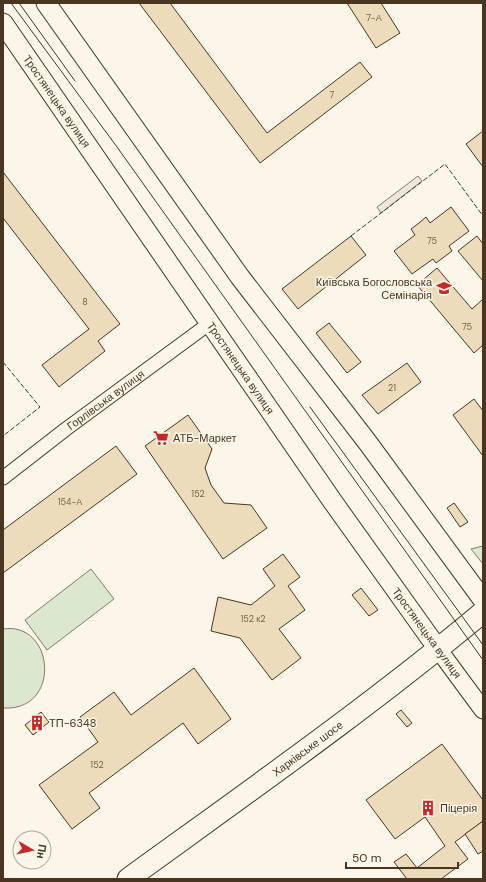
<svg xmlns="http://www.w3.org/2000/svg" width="486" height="882" font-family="'DM Sans',sans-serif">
<rect width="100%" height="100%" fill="#fbf6e9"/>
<!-- green -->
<g fill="#dce7d0" stroke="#887966">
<path d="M483,546V564L471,549Z"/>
<path d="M91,569L114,599L47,650L25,620Z"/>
<path d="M3,629C55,621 62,712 3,708Z"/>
</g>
<!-- parking -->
<path fill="#ede7d9" stroke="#887966" d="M418,176L422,181L381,213L377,207Z"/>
<!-- building -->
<g fill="#ecdcbc" stroke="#4a3520">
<path d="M139,3H170L267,133L360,62L372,77L260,163Z"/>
<path d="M347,3H381L400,33L376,48Z"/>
<path d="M483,131V167L466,144Z"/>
<path d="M3,172L120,324L98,341L105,351L59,387L42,365L89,329L3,218Z"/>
<path d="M451,207L469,231L449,246L452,251L436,263L433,259L412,274L394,251L415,235L411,229L419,223L426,217L430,223Z"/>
<path d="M351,236L366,255L298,309L282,289Z"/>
<path d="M477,236L483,244V281L458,251Z"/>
<path d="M437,268L472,309L483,299V345L474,353L417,285Z"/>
<path d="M329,323L361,362L347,373L316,333Z"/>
<path d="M407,363L421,382L378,414L362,395Z"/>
<path d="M474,399L483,411V456L453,415Z"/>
<path d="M188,415L212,449L205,468L211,485L224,503L251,505L267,528L223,559L145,446Z"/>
<path d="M116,446L137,474L3,573V530Z"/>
<path d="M454,503L468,522L460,527L447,508Z"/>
<path d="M283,554L300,577L288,586L305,610L279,629L301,658L272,680L240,638L211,631L218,597L251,605L275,586L263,569Z"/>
<path d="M361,588L378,610L369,616L352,595Z"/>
<path d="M194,668L231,719L198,744L183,723L89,793L100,808L72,829L39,785L98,742L80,717L114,692L131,715Z"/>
<path d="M401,710L412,723L407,727L396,714Z"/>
<path d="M41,712L49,722L33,735L25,725Z"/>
<path d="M442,744L483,800V821L455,842L468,859L441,879H407L394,862L406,854L417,868L445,846L425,817L395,839L366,800Z"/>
<path d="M483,821V851L478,854L465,834Z"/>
</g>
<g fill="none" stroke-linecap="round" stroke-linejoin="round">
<defs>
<g id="minor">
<path id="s1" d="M3,478L66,429L210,323"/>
</g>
<path id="tertiary" d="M438,649L483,710"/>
<g id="secondary">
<path d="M46,3L240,277L368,443L483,600"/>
<path id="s2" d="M3,23L333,502L438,649"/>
</g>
<g id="primary">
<path id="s3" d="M128,879C248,792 369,707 483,612"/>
</g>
</defs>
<!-- minor casing -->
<use href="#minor" stroke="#4a3520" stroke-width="15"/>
<!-- tertiary casing -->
<use href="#tertiary" stroke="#4a3520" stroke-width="19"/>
<!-- secondary casing -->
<use href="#secondary" stroke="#4a3520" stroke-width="21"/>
<!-- primary casing -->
<use href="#primary" stroke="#4a3520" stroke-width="23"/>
<!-- minor -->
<use href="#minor" stroke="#fbf6e9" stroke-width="13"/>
<!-- tertiary -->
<use href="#tertiary" stroke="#fbf6e9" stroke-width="17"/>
<!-- secondary -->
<use href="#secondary" stroke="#fbf6e9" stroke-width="19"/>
<!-- primary -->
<use href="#primary" stroke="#fbf6e9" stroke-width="21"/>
<!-- tram -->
<g stroke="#4a3520" stroke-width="1">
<path d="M11,3L117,147L483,660"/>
<path d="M19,3L75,81"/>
<path d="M310,407L483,645"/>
</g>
<!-- fence -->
<g stroke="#4a3520" stroke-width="1" stroke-dasharray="5 2" stroke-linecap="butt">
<path d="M351,236L445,164L483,216"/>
<path d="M3,362L40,407L3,436"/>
</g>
</g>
<!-- icons -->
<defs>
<symbol id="university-bare" viewBox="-9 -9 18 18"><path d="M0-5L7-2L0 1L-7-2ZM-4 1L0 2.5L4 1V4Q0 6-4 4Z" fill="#c62828" stroke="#fbf6e9" stroke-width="2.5" paint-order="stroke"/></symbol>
<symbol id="supermarket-bare" viewBox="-9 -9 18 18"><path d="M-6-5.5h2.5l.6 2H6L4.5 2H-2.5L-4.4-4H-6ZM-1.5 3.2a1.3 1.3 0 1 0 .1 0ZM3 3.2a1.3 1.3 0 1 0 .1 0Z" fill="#c62828" stroke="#fbf6e9" stroke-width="2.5" paint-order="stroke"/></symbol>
<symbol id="building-bare" viewBox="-9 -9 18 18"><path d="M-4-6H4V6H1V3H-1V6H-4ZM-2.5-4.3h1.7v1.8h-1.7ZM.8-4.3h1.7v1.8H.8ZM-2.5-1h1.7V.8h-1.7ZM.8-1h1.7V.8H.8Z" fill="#c62828" stroke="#fbf6e9" stroke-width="2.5" paint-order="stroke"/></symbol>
</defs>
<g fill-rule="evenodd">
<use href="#university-bare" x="433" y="277" width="22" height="22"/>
<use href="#supermarket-bare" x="150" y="427" width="22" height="22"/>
<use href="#building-bare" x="26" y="712" width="22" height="22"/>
<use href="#building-bare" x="417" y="797" width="22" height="22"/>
</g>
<g text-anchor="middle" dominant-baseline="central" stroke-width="3" stroke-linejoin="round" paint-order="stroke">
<!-- number labels -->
<g font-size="9" fill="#725f47">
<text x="374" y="18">7-А</text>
<text x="332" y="95">7</text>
<text x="432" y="241">75</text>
<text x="85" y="302">8</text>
<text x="467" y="327">75</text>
<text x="392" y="388">21</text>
<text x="198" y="494">152</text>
<text x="70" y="502">154-А</text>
<text x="253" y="619">152 к2</text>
<text x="97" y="765">152</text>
</g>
<!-- street labels -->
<g font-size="11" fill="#4a3520" stroke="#fbf6e9">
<text stroke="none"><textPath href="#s2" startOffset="95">Тростянецька вулиця</textPath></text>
<text stroke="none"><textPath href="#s2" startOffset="419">Тростянецька вулиця</textPath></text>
<text stroke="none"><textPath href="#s1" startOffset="129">Горлівська вулиця</textPath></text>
<text transform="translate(427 633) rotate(54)">Тростянецька вулиця</text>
<text stroke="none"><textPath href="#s3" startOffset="222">Харківське шосе</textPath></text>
</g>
<!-- poi labels -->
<g font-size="11" fill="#4a3520" stroke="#fbf6e9" text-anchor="start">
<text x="432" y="282" text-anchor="end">Київська Богословська<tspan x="432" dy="13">Семінарія</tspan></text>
<text x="173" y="438">АТБ-Маркет</text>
<text x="49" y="723">ТП-6348</text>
<text x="440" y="808">Піцерія</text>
</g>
</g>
<!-- border -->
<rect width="486" height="882" fill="none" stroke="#4a3520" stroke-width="8"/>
<!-- north arrow -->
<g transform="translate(32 850) rotate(99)"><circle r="19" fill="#fbf6e9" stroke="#b4a999"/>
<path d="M0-3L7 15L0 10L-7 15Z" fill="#c62828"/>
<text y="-6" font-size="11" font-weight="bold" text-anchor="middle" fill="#4a3520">Пн</text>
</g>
<!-- scale -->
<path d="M346 862v6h112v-6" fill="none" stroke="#4a3520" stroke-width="2"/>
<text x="352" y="862" font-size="12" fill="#4a3520" stroke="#fbf6e9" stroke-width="3" paint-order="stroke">50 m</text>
</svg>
